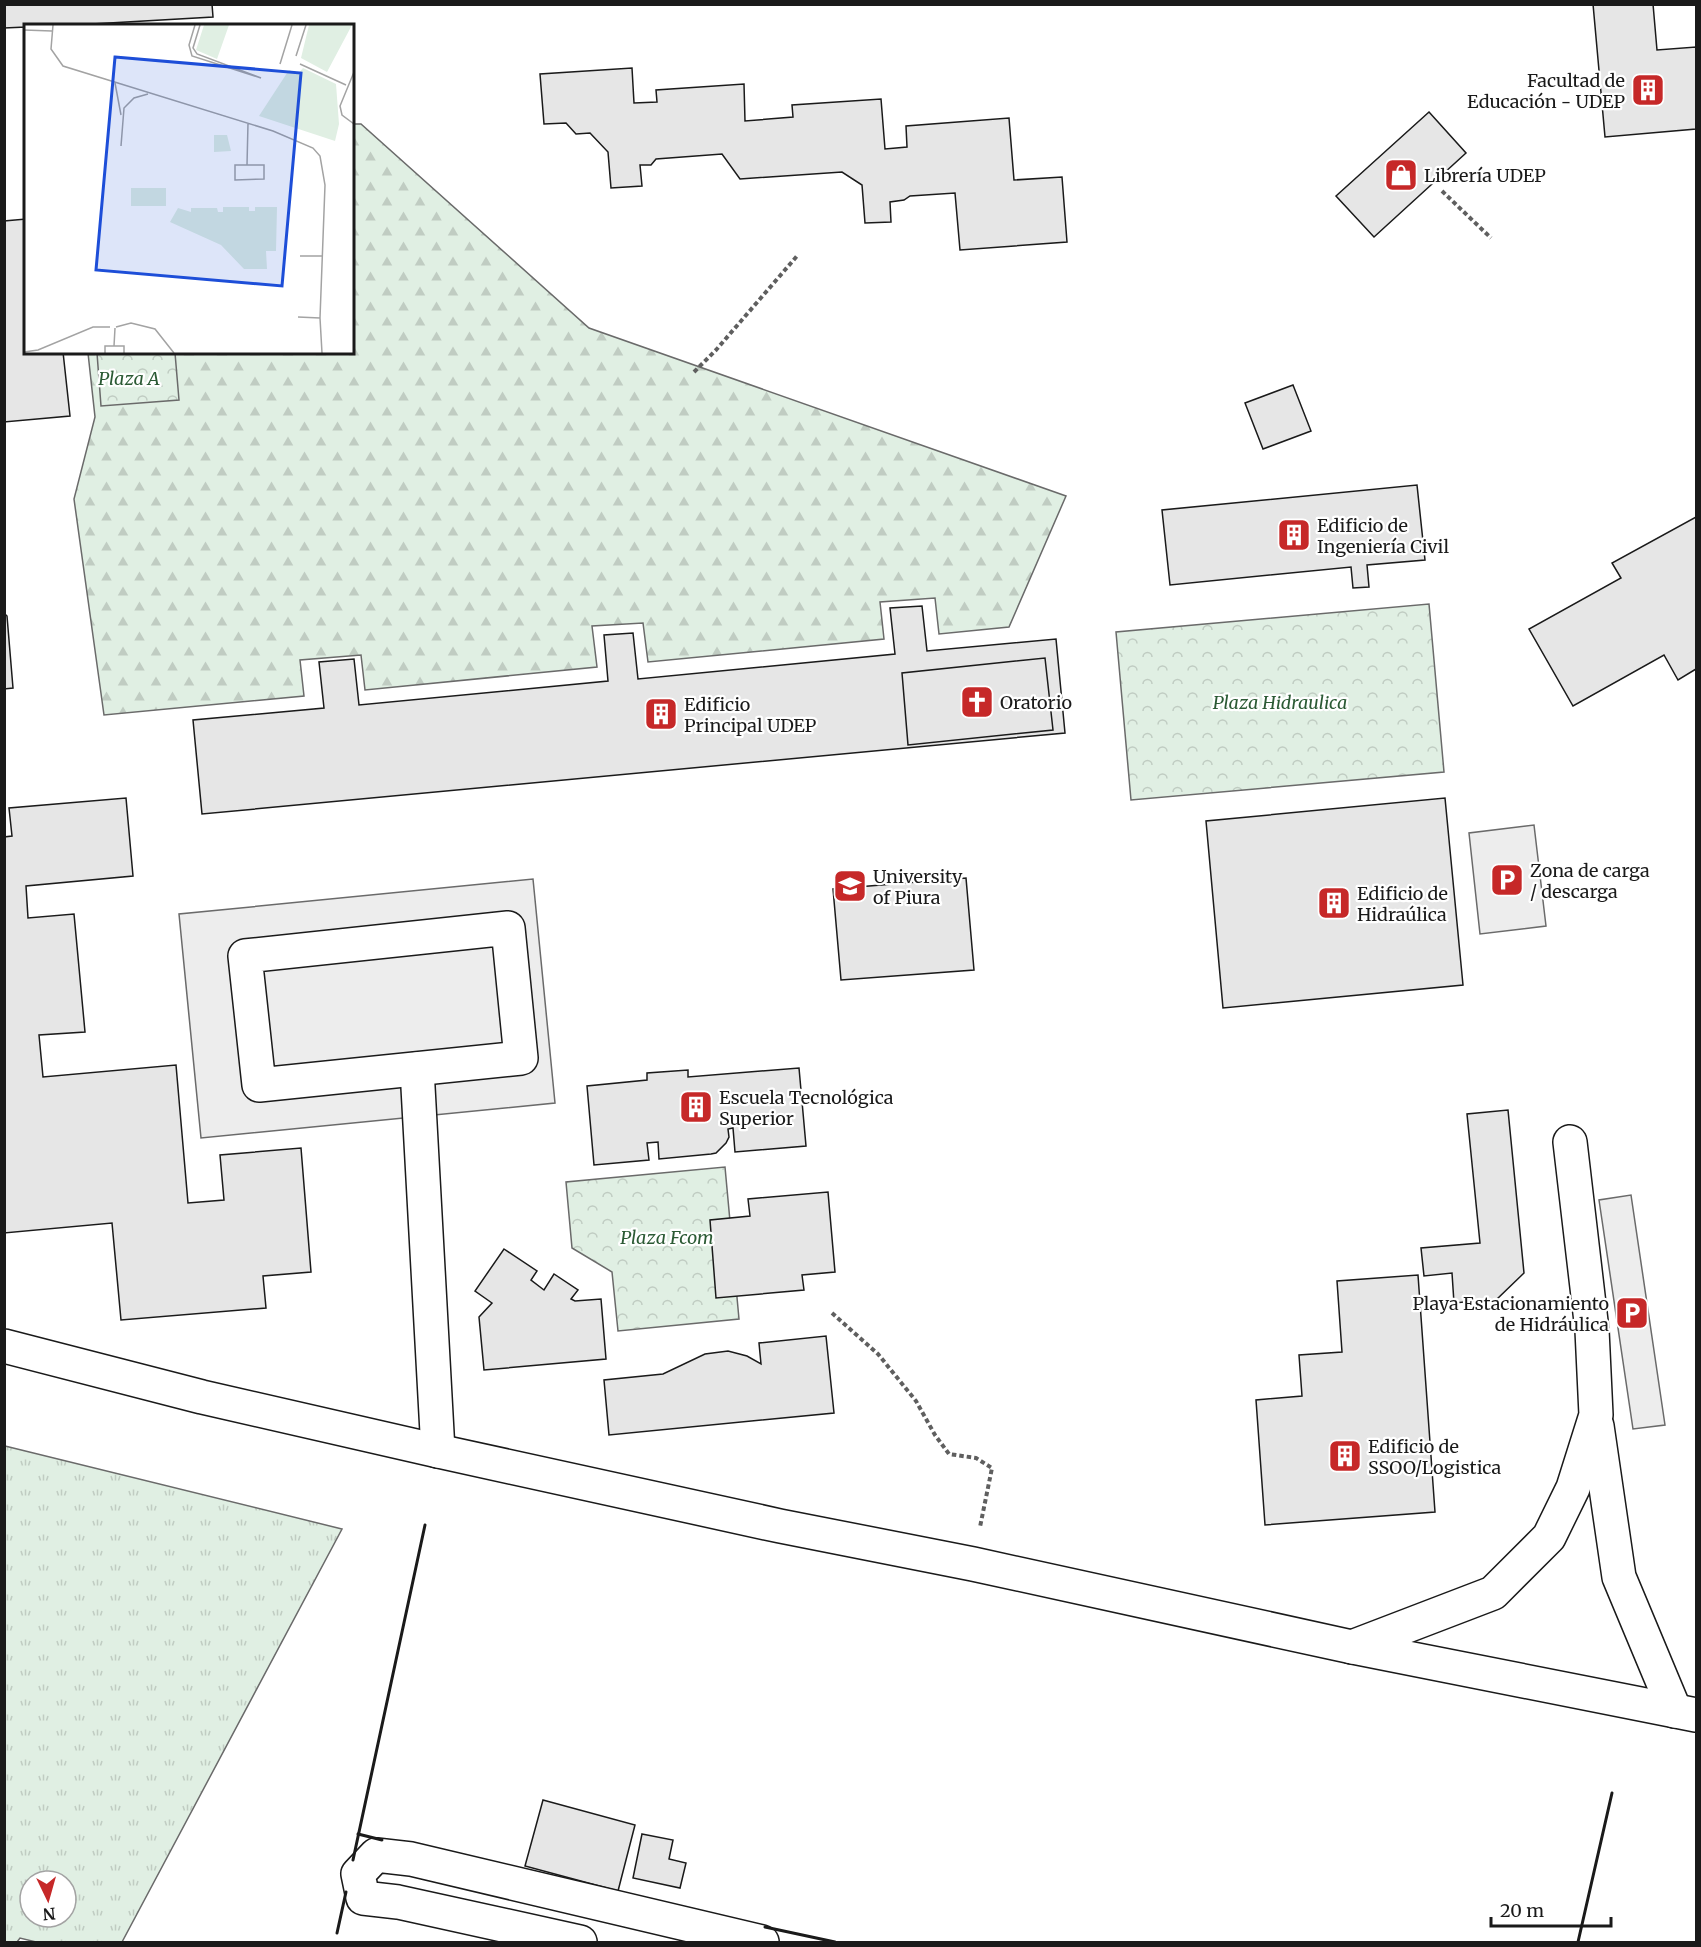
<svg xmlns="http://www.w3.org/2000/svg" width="1701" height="1947" font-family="Merriweather,serif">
<defs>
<pattern id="grass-tufts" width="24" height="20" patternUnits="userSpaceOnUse" patternTransform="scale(1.5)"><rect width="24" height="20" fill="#e0efe3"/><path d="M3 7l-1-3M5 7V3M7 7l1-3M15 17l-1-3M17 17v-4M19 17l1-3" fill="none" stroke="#c0ccc2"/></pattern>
<pattern id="forest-firs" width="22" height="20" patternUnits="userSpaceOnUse" patternTransform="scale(1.5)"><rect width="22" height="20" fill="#e0efe3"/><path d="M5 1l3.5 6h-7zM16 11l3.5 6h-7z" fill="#c0ccc2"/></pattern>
<pattern id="park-crowns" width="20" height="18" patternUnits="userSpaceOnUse" patternTransform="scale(1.5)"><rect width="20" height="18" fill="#e0efe3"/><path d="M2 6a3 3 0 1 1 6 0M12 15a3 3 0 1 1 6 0" fill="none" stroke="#c0ccc2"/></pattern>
</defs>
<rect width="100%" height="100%" fill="#fff"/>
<!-- grass -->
<path fill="url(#grass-tufts)" stroke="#6a6a6a" stroke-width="1.5" fill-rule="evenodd" d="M5,1446L342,1529L122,1942H36L20,1938L17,1942H5ZM30,1881H66V1917H30Z"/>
<!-- forest -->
<path fill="url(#forest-firs)" stroke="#6a6a6a" stroke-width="1.5" d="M352,124H361L589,328L1066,496L1009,627L939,634L935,598L880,602L884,639L648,662L643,623L592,626L597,667L365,690L361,655L300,660L304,696L104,715L74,499L95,417L88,353L352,352Z"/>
<!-- park -->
<g fill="url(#park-crowns)" stroke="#6a6a6a" stroke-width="1.5">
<path d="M97,353H175L179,400L101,406Z"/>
<path d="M1429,604L1444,772L1131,800L1116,632Z"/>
<path d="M725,1167L739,1319L618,1331L612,1272L572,1248L566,1182Z"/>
</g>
<!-- parking -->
<g fill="#ededed" stroke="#6a6a6a" stroke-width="1.5">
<path d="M1534,825L1546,926L1480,934L1469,833Z"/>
<path d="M533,879L555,1103L201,1138L179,914Z"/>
<path d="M1631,1195L1665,1425L1633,1429L1599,1200Z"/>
</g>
<!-- building -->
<g fill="#e6e6e6" stroke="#1a1a1a" stroke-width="1.5">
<path d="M4,4H212L213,17L57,26H26V27L4,28Z"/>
<path d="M1593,4H1653L1657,50L1696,47V129L1605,137Z"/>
<path d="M632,68L634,103L657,102L656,90L744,84L745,121L793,117L792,105L881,99L885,149L907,147L906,126L1009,118L1014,180L1062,177L1067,242L960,250L955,193L910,196L904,200L890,202L891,222L865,223L862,185L842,172L740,179L722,154L656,159L651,165H640L642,186L611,188L608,152L590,133L576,134L566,123L544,124L540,74Z"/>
<path d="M1429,112L1466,153L1374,237L1336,196Z"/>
<path d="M26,219V352H63L70,416L4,422V221Z"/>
<path d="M1293,385L1311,431L1263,449L1245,403Z"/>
<path d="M1417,485L1425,560L1367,565L1369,587L1353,588L1351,567L1170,585L1162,510Z"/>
<path d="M1696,517V669L1678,680L1664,655L1573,706L1529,629L1621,578L1612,563Z"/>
<path d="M922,606L927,651L1056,639L1065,733L202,814L193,720L324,708L319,662L354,659L359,705L608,681L604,635L633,633L638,679L895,654L890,608Z"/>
<path d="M4,613L7,616L13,688L4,689Z"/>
<path d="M1045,658L1053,730L908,745L902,673Z"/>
<path d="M126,798L133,876L26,886L28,918L74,914L85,1032L39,1035L43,1077L176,1065L188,1203L224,1200L220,1155L301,1148L311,1272L263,1276L266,1308L121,1320L112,1223L4,1233V837L12,836L9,808Z"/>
<path d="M1445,798L1463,985L1223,1008L1206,821Z"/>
<path d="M966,878L974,970L841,980L833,889Z"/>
<path d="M799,1068L806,1146L735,1152L733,1128L728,1129L729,1137L726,1143L716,1153L711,1154L659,1159L658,1142L647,1143L649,1160L594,1165L587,1086L647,1080V1073L688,1070V1077Z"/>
<path d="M1508,1110L1524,1273L1497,1299L1454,1303L1452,1273L1424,1276L1421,1248L1480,1243L1467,1114Z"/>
<path d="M828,1192L835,1272L802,1275L804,1290L716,1298L710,1220L750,1216L748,1199Z"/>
<path d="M504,1249L537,1271L531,1280L544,1290L554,1274L578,1290L571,1299L575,1301L601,1299L606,1359L484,1370L479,1317L492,1303L475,1291Z"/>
<path d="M1418,1275L1435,1512L1265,1525L1256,1400L1302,1396L1299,1355L1342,1352L1337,1281Z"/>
<path d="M826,1336L834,1413L609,1435L604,1380L663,1374L705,1354L728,1351L747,1356L761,1364L759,1343Z"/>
<path d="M543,1800L635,1825L618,1891L525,1866Z"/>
<path d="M642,1834L673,1840L669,1859L686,1863L680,1888L633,1878Z"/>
</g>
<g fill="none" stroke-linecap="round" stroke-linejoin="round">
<defs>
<g id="minor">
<path d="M508,928L521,1058L259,1085L245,956Z"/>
<path d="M417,1069L438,1451"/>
<path d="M4,1346L202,1397L438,1451L780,1526L973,1564L1352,1647L1696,1715"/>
<path d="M1597,1426L1619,1577L1675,1711"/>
<path d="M1352,1647L1493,1593L1549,1537L1573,1488L1596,1415L1592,1330L1570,1142"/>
<path d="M580,1942L398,1902L363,1898L358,1874L376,1855L411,1859L762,1942"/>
</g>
</defs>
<!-- minor casing -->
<use href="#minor" stroke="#1a1a1a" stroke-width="36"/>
<!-- path -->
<g stroke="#5f5f5f" stroke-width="4" stroke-dasharray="4.5 3" stroke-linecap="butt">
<path d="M1442,191L1491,238"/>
<path d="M694,372L716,350L797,256"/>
<path d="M832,1313L878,1354L916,1401L935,1435L949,1454L976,1458L992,1468L980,1527"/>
</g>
<!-- minor -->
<use href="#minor" stroke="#fff" stroke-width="33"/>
<!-- wall -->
<g stroke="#1a1a1a" stroke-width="3">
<path d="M358,1834L382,1840"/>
<path d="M353,1860L425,1525"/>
<path d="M765,1927L835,1942"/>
<path d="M337,1933L346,1892"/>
<path d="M1578,1942L1612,1793"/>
</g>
</g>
<!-- icons -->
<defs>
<symbol id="building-square" viewBox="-11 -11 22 22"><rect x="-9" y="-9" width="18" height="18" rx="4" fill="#c62828" stroke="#fff"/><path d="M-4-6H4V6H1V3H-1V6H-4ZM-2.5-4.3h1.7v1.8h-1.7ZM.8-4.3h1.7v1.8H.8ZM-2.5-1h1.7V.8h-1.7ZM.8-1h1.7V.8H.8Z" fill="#fff"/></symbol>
<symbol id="shop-square" viewBox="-11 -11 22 22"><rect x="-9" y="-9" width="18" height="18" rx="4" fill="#c62828" stroke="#fff"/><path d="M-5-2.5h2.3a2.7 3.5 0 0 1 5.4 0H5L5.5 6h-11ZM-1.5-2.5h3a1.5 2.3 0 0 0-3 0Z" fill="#fff"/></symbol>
<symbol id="church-square" viewBox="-11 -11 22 22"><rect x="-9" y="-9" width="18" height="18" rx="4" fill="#c62828" stroke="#fff"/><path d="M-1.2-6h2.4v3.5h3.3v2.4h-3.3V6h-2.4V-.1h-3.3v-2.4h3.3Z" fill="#fff"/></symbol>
<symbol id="parking-square" viewBox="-11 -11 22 22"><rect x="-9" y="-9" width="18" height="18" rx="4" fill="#c62828" stroke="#fff"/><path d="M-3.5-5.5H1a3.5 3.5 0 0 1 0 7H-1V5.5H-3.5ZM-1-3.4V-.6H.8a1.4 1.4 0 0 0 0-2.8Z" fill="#fff"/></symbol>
<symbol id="university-square" viewBox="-11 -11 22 22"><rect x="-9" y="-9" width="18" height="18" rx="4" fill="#c62828" stroke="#fff"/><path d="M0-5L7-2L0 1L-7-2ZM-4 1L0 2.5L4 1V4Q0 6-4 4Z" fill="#fff"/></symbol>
</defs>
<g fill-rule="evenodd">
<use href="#building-square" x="1629" y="71" width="38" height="38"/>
<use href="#shop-square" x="1382" y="156" width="38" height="38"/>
<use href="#building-square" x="1275" y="516" width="38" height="38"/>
<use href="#church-square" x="958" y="683" width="38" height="38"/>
<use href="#building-square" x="642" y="695" width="38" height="38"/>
<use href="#parking-square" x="1488" y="861" width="38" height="38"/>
<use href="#university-square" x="831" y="867" width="38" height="38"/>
<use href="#building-square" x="1315" y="884" width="38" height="38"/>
<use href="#building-square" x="677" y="1088" width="38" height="38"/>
<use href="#parking-square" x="1613" y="1294" width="38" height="38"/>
<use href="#building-square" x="1326" y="1437" width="38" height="38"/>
</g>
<g text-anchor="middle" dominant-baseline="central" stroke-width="4.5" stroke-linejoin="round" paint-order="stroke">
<!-- poi labels -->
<g font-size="18" fill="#1a1a1a" stroke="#fff" text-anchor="start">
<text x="1625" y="80" text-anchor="end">Facultad de<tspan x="1625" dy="21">Educación - UDEP</tspan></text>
<text x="1424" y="175">Librería UDEP</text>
<text x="1317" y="525">Edificio de<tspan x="1317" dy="21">Ingeniería Civil</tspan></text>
<text x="1000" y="702">Oratorio</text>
<text x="684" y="704">Edificio<tspan x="684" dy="21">Principal UDEP</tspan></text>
<text x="1530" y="870">Zona de carga<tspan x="1530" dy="21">/ descarga</tspan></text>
<text x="873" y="876">University<tspan x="873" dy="21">of Piura</tspan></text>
<text x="1357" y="893">Edificio de<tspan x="1357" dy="21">Hidraúlica</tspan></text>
<text x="719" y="1097">Escuela Tecnológica<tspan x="719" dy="21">Superior</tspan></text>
<text x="1609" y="1303" text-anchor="end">Playa Estacionamiento<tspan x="1609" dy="21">de Hidráulica</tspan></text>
<text x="1368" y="1446">Edificio de<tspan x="1368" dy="21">SSOO/Logistica</tspan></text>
</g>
<!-- park labels -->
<g font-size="18" font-style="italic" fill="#2b5a34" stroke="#fff">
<text x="129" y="378">Plaza A</text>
<text x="1280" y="702">Plaza Hidraulica</text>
<text x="667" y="1237">Plaza Fcom</text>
</g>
</g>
<!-- overview -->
<g transform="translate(24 24)">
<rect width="330" height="330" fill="#fff"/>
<path d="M279,44L312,60L315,100L311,117L235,92L265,46L274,50Z" fill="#e0efe3"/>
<path d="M199,183H225V187H231V183H253L252,227H242L243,245H220L197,221L146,198L154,184L167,188V184H193L194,188H199Z" fill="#e0efe3"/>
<path d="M180,1H205L193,35L172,26ZM285,1H328L303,48L277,34ZM190,111H203L207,127L190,128ZM107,164H142V182H107Z" fill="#e0efe3"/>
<path fill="none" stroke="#a3a3a3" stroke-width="1.5" d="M29,1L27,25L39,42L249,107L289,124L296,132L301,161L296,294L298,329M171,1L165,21L168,32L237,54L173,30L169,24L176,1M0,6L28,7M272,32L282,1M256,40L268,1M276,40L322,61M330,48L316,82L318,91L330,100M91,59L97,91M97,122L100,84L110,74L124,70M211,141H240V155L211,156ZM223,141L224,99M276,232H298M274,293L296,294M92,303L107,299L131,305L150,329M90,322L91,304M0,328L14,326L69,303H86M81,329V322H100V329"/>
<path fill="#1d4ed8" fill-opacity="0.15" stroke="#1d4ed8" stroke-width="3" d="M91,33L277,49L258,262L72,246Z"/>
<rect width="330" height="330" fill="none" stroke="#1a1a1a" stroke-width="3"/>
</g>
<!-- border -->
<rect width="1701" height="1947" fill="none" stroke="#1a1a1a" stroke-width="12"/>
<!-- north arrow -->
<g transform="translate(48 1899) rotate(175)"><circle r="28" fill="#ffffff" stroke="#a3a3a3" stroke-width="1.5"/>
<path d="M0-4.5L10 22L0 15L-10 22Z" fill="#c62828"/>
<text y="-9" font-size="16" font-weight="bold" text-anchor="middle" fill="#1a1a1a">N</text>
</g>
<!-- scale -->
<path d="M1491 1917v9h120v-9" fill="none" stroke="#1a1a1a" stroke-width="3"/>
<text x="1500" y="1917" font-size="18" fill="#1a1a1a" stroke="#ffffff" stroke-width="4.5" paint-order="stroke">20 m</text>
</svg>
